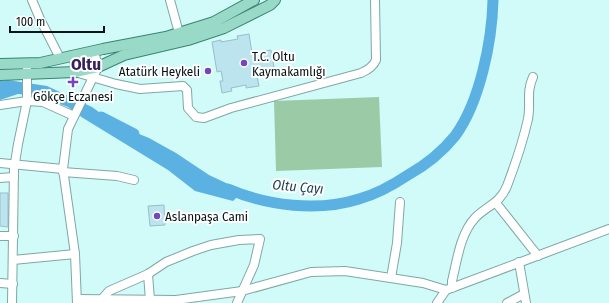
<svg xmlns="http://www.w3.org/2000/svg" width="609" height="303" font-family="'Fira Sans Condensed',sans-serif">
<rect width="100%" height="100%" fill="#d0fbf9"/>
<!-- green -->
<path fill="#9bcba6" d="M379,97L382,167L276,171L274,101Z"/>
<!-- water -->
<path fill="#5bb2e2" d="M8,80L47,86L92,107L117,125L149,138L176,153L209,175L243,191L233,201L195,191L168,170L83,118L68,107L39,96L18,94L0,100V81Z"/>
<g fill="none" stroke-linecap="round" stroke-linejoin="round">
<!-- river -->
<g stroke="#5bb2e2" stroke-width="11">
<path d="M101,117L134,134"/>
<path d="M228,189C268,206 318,212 359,199C377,194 393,185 408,175C426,165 442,152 455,136C480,102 492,41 493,0"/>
</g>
</g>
<!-- building -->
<g fill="#bbe4ee" stroke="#98bfc9">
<path d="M249,34L252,53L271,50L274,67L256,71L259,86L246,88V85L231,88L232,91L222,93L220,81H223L221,71L217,72L212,42L221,40V42L238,39L237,36Z"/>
<path d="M0,193H8V227L0,226Z"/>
<path d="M164,205L165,225L150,226L148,206Z"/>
</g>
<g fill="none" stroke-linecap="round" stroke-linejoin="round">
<defs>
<g id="minor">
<path d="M32,0L40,19L60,58"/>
<path d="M170,0L179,33"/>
<path d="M74,55L75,72L116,84L140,89L183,86L187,90L188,108L196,117L204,118L231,108L361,73C368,70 373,67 376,60L375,0"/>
<path d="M0,105L27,101L43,102L74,116"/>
<path d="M0,163L63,169"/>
<path d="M63,172L117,176L134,180"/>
<path d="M0,178L14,177"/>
<path d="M496,203L538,256"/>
<path d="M0,236H14"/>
<path d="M13,260L75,254"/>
<path d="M519,262L526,303"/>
<path d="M148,274L150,300"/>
<path d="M391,278L397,243L400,202"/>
<path d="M0,283L13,284"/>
<path d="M452,288V281C457,261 460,234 475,218C486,206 500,204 507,186C515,165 523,141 528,119C531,103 526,92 533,77"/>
<path d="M77,299L176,300L242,291L311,272L345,271L423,283L446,290"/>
<path d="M102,299L109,291L148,274L166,262L193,251L211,245L239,240L260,239L254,265L237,303"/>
<path d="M12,303L14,169L18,144L27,101V69"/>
<path d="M77,303L75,254L63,169L68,129L98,67L94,51"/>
<path d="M437,303L446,290L609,229"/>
<path d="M507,303L524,294"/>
</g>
<g id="major">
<path d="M0,64L40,63L103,49L166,37L214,22L254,0"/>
<path d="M0,75L75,72L98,67L124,55L188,40L224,28L270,5L275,0"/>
</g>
</defs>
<!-- minor casing -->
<use href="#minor" stroke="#7fa7a6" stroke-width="10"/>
<!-- major casing -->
<use href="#major" stroke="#398470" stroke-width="12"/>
<!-- minor -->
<use href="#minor" stroke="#fff" stroke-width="8"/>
<!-- major -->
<use href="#major" stroke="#99d9c7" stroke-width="10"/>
</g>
<!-- markers -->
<g fill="#7446be" stroke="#fff" stroke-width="1.5">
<circle cx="244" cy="63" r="4"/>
<circle cx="208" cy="71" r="4"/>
<path d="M71 76h4v4h4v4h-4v4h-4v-4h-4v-4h4z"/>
<circle cx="157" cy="216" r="4"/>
</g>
<g text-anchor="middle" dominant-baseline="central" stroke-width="4" stroke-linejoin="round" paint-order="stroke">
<!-- poi labels -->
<g font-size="13" fill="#051414" stroke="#fff" text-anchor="start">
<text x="252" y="56">T.C. Oltu<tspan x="252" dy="15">Kaymakamlığı</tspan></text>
<text x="200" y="71" text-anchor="end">Atatürk Heykeli</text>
<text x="73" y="96" text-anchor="middle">Gökçe Eczanesi</text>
<text x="165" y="216">Aslanpaşa Cami</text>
</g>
<!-- water labels -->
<g font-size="14" font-style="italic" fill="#183e52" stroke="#fff">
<text transform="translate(298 187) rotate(5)">Oltu Çayı</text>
</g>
<!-- district labels -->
<g font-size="17" font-weight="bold" fill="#37215c" stroke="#fff">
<text x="86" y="64">Oltu</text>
</g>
</g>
<!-- scale -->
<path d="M10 26v6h94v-6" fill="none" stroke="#051414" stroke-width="2"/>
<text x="16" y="26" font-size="12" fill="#051414" stroke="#ffffff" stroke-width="3" paint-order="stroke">100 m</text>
</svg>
